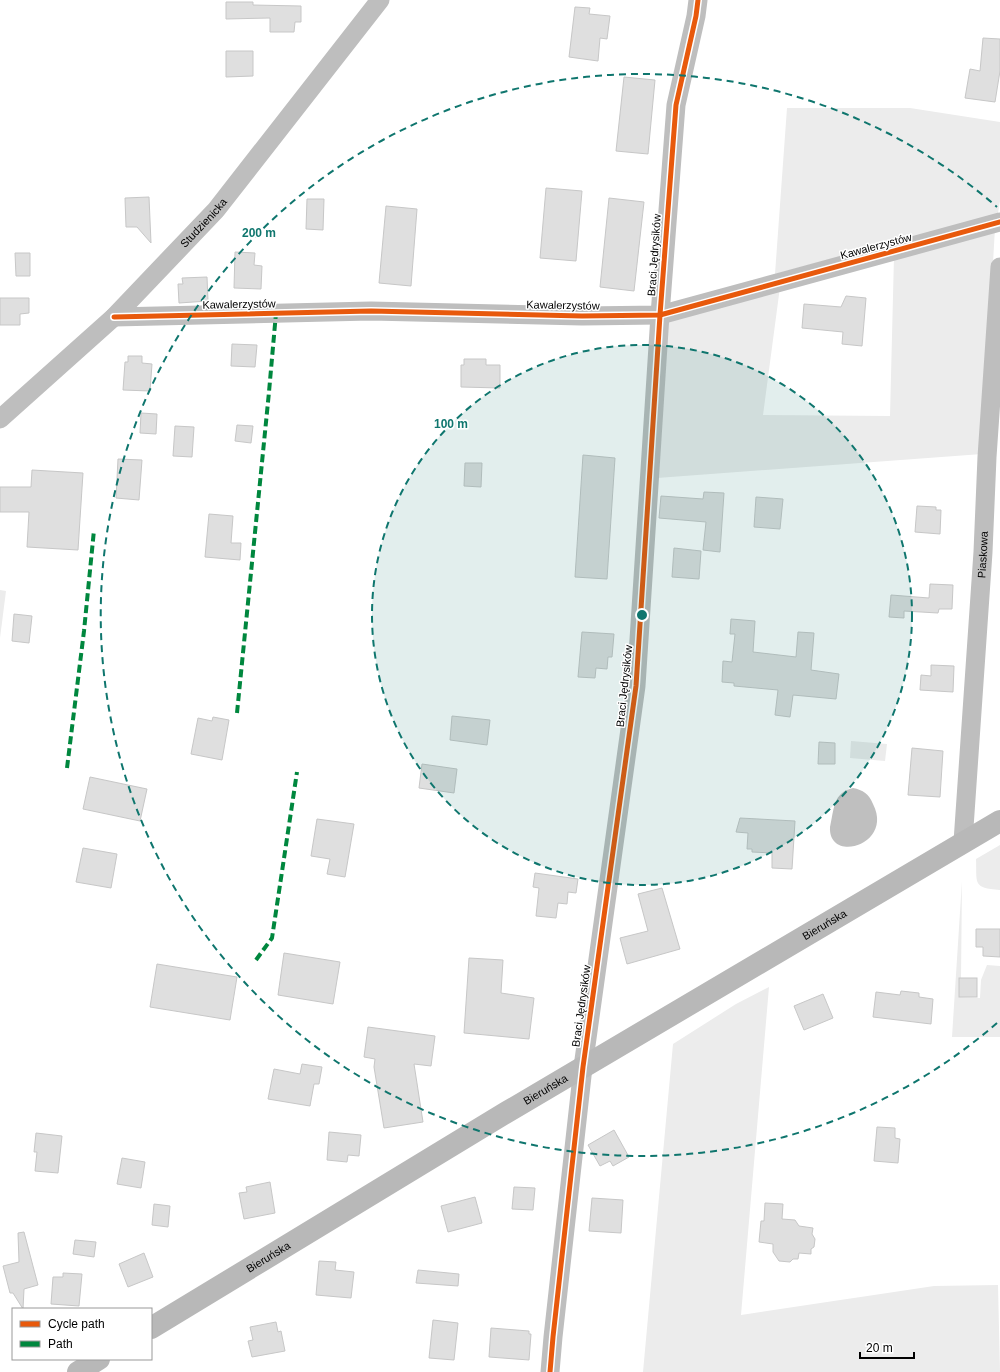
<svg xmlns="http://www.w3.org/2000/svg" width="1000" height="1372" font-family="Arial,sans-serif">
<rect width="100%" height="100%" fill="#fff"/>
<!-- green -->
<g fill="#ececec">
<path d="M787,108H910L1000,122V201L997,219L898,241L775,274Z"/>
<path d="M995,228L982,454L657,478L665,319L780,287L763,415L890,416L894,256Z"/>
<path d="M0,590L6,591L0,638Z"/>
<path d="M851,741L887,744L885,761L850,758Z"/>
<path d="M1000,845V890C972,888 977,883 976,859Z"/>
<path d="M962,881L961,978L959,979V997L980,998L981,980L987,965L1000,966V1037H952Z"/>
<path d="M769,987L741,1315L934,1286L998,1285L1000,1372H643L673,1044L736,1004Z"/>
</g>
<!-- water -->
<path fill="#bfbfbf" d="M853,788C863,790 869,794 873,804C894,845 828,864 830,827C834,810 833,792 853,788Z"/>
<!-- building -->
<g fill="#dfdfdf" stroke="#c7c7c7">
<path d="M226,2H253V5L301,6V22H295L294,32H270V18L226,19Z"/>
<path d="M575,7L590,8L589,14L610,16L607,39L600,38L598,61L569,57Z"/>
<path d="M983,38L1000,39V71L995,102L965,98L970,69L980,71Z"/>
<path d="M226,51H253V76L226,77Z"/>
<path d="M624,77L655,80L648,154L616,151Z"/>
<path d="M546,188L582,191L576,261L540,258Z"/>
<path d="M149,197L151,243L137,227H126L125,198Z"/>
<path d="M609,198L644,202L634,291L600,287Z"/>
<path d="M307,199H324L323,230L306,229Z"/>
<path d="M386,206L417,209L411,286L379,283Z"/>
<path d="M235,252L255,253L254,265L262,266L261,289L234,288Z"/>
<path d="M15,253H30V276H16Z"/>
<path d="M207,277L208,301L179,303L178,284H183L182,278Z"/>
<path d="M846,296L866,298L862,346L842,344L843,332L802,328L804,304L841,307Z"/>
<path d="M0,298H29V313L20,314V325H0Z"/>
<path d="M232,344L257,345L255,367L231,366Z"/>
<path d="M128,356H142V363L152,364L150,391L123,390L125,362H128Z"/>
<path d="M464,359H486V365H500V388L461,387V365H464Z"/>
<path d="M141,413L157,414L156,434L140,433Z"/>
<path d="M237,425L253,426L251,443L235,441Z"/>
<path d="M175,426L194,427L192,457L173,456Z"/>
<path d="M583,455L615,458L607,579L575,577Z"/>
<path d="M118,459L142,460L139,500L116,498Z"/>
<path d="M465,463H482L481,487L464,486Z"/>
<path d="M32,470L83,473L78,550L27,547L29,512H0V487H31Z"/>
<path d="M704,492L724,493L720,552L703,550L706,522L659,518L661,496L703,499Z"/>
<path d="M756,497L783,499L780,529L754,527Z"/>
<path d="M917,506L936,507V510H941L940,534L915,532Z"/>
<path d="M209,514L233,516L231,543H241L240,560L205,557Z"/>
<path d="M674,548L701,551L699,579L672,577Z"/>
<path d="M930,584L953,585L952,609H939L938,613L904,611V618L889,617L891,595L929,598Z"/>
<path d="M14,614L32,616L29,643L12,641Z"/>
<path d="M731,619L755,621L753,652L796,657L798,632L814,633L811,670L839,674L836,699L793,695L790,717L775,715L778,690L734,686V683L722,682L723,661L732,662L735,634H730Z"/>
<path d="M582,632L614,634L612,657H608L607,669L596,668L595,678L578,677Z"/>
<path d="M931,665L954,666L953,692L920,690L921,675L931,676Z"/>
<path d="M452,716L490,720L487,745L450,740Z"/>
<path d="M213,717L229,720L222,760L191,754L198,718L212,721Z"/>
<path d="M819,742L835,743V764H818Z"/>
<path d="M912,748L943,751L940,797L908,795Z"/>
<path d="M422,764L457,769L454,793L419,788Z"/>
<path d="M90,777L147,789L140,821L83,809Z"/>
<path d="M740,818L795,821L792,869L772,868V853L752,852V849H747L748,833L736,832Z"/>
<path d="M317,819L354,824L345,877L327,874L330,859L311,856Z"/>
<path d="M83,848L117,854L111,888L76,882Z"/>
<path d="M535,873L578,879L576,893L568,892L567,904L558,903L556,918L536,916L539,888L533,887Z"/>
<path d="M662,888L680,949L627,964L620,938L648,931L638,894Z"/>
<path d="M976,929H1000V957L983,956V947H976Z"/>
<path d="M284,953L340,962L333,1004L278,995Z"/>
<path d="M469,958L503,960L501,993L534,998L529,1039L464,1033Z"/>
<path d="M157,964L237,977L230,1020L150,1007Z"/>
<rect x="959" y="978" width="18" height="19"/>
<path d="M901,991L919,993V997L933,999L931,1024L873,1017L876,992L900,995Z"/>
<path d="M823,994L833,1018L804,1030L794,1006Z"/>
<path d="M368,1027L435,1036L431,1066L414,1064L423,1122L384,1128L374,1067L375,1059L364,1057Z"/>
<path d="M302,1064L322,1067L319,1084H314L310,1106L268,1099L274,1069L300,1074Z"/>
<path d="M877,1127L895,1128V1138L900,1139L898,1163L874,1161Z"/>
<path d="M614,1130L629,1157L613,1166L610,1161L600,1166L588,1145Z"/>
<path d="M329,1132L361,1135L359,1156L348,1155L347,1162L327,1160Z"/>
<path d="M36,1133L62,1136L58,1173L35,1171L37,1152H34Z"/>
<path d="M122,1158L145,1162L141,1188L117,1184Z"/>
<path d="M270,1182L275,1213L244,1219L239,1193L247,1192L246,1187Z"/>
<path d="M514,1187L535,1188L533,1210L512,1209Z"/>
<path d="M475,1197L482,1223L448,1232L441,1206Z"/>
<path d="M592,1198L623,1200L621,1233L589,1231Z"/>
<path d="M765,1203L783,1204L782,1219L795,1220L799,1226L813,1228L812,1234L815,1239L814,1247L811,1249V1254L799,1253L798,1259H793L790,1262L779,1261L773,1252V1244L759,1242L761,1221H764Z"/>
<path d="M154,1204L170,1206L168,1227L152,1225Z"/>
<path d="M24,1232L38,1285L24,1289L23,1309L13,1293H10L3,1266L19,1262L18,1233Z"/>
<path d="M75,1240L96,1242L94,1257L73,1254Z"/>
<path d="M144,1253L153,1277L128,1287L119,1264Z"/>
<path d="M319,1261L336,1262L335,1270L354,1272L351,1298L316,1295Z"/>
<path d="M418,1270L459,1274L458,1286L416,1283Z"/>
<path d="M63,1273L82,1274L79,1306L51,1304L53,1277H63Z"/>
<path d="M433,1320L458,1323L454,1360L429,1358Z"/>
<path d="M276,1322L278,1332L281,1331L285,1351L252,1357L248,1341L253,1340L250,1327Z"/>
<path d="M491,1328L529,1331V1334H531L529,1360L489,1357Z"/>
</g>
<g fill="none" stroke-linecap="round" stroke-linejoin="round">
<!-- minor -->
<g stroke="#bebebe" stroke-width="19">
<path d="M114,317L371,311L582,316L660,315L1000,222"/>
<path id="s1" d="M0,419L114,317L216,210L380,0"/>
<path id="s2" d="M963,842L983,552L987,457L1000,267"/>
<path d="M550,1372L553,1337L583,1067L636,686L660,315L676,105L696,16L698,0"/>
</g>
<!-- secondary -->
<g stroke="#b8b8b8" stroke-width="22">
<path id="s3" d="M151,1328L507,1112L1000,821"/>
<path d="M78,1372L99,1359"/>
</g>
<!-- quiet -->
<g stroke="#00873e" stroke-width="4" stroke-dasharray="8 4" stroke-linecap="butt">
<path d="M237,713L269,392L276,313"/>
<path d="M67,768L84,631L94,530"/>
<path d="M256,960L272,938L297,772"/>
</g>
<defs>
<g id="cycleway">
<path d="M114,317L371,311L582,316L660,315L1000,222"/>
<path d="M550,1372L553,1337L583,1067L636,686L660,315L676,105L696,16L698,0"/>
</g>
</defs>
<!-- cycleway casing -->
<use href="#cycleway" stroke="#fff" stroke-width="8"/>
<!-- cycleway -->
<use href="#cycleway" stroke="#e8590c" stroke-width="5"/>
</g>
<!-- distance rings -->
<circle cx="642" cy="615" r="270" fill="#0f766e" fill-opacity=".12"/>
<g fill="none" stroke="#0f766e" stroke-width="2" stroke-dasharray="7 5">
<circle cx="642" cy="615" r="270"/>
<path d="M997 1023A541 541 0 1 1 997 207"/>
</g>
<g text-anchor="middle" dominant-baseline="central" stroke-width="3" stroke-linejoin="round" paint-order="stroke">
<!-- street labels -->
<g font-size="11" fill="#000" stroke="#fff">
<text stroke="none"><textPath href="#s1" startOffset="283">Studzienicka</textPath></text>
<text transform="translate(876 246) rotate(-15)">Kawalerzystów</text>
<text transform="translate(654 255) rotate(-86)">Braci Jędrysików</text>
<text transform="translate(239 304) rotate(-1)">Kawalerzystów</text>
<text transform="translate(563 305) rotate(1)">Kawalerzystów</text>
<text stroke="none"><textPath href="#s2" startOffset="288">Piaskowa</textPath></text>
<text transform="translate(624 686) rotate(-84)">Braci Jędrysików</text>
<text stroke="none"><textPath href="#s3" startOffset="785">Bieruńska</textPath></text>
<text transform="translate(581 1006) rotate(-82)">Braci Jędrysików</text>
<text stroke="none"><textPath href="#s3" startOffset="461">Bieruńska</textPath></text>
<text stroke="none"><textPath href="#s3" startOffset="137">Bieruńska</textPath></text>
</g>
</g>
<circle cx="642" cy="615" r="6" fill="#0f766e" stroke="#fff" stroke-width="2"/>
<g font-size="12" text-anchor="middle" font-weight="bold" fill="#0f766e" stroke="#fff" stroke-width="3" stroke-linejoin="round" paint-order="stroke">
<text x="259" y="237">200 m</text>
<text x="451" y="428">100 m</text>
</g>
<!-- legend -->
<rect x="12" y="1308" width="140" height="52" fill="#ffffff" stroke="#999999"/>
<rect x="20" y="1321" width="20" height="6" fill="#e8590c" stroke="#999999"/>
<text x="48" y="1328" font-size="12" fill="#000000">Cycle path</text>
<rect x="20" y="1341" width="20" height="6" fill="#00873e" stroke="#999999"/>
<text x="48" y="1348" font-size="12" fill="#000000">Path</text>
<!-- scale -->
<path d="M860 1352v6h54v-6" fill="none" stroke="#000000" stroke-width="2"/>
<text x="866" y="1352" font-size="12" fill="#000000" stroke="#ffffff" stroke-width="3" paint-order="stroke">20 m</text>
</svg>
